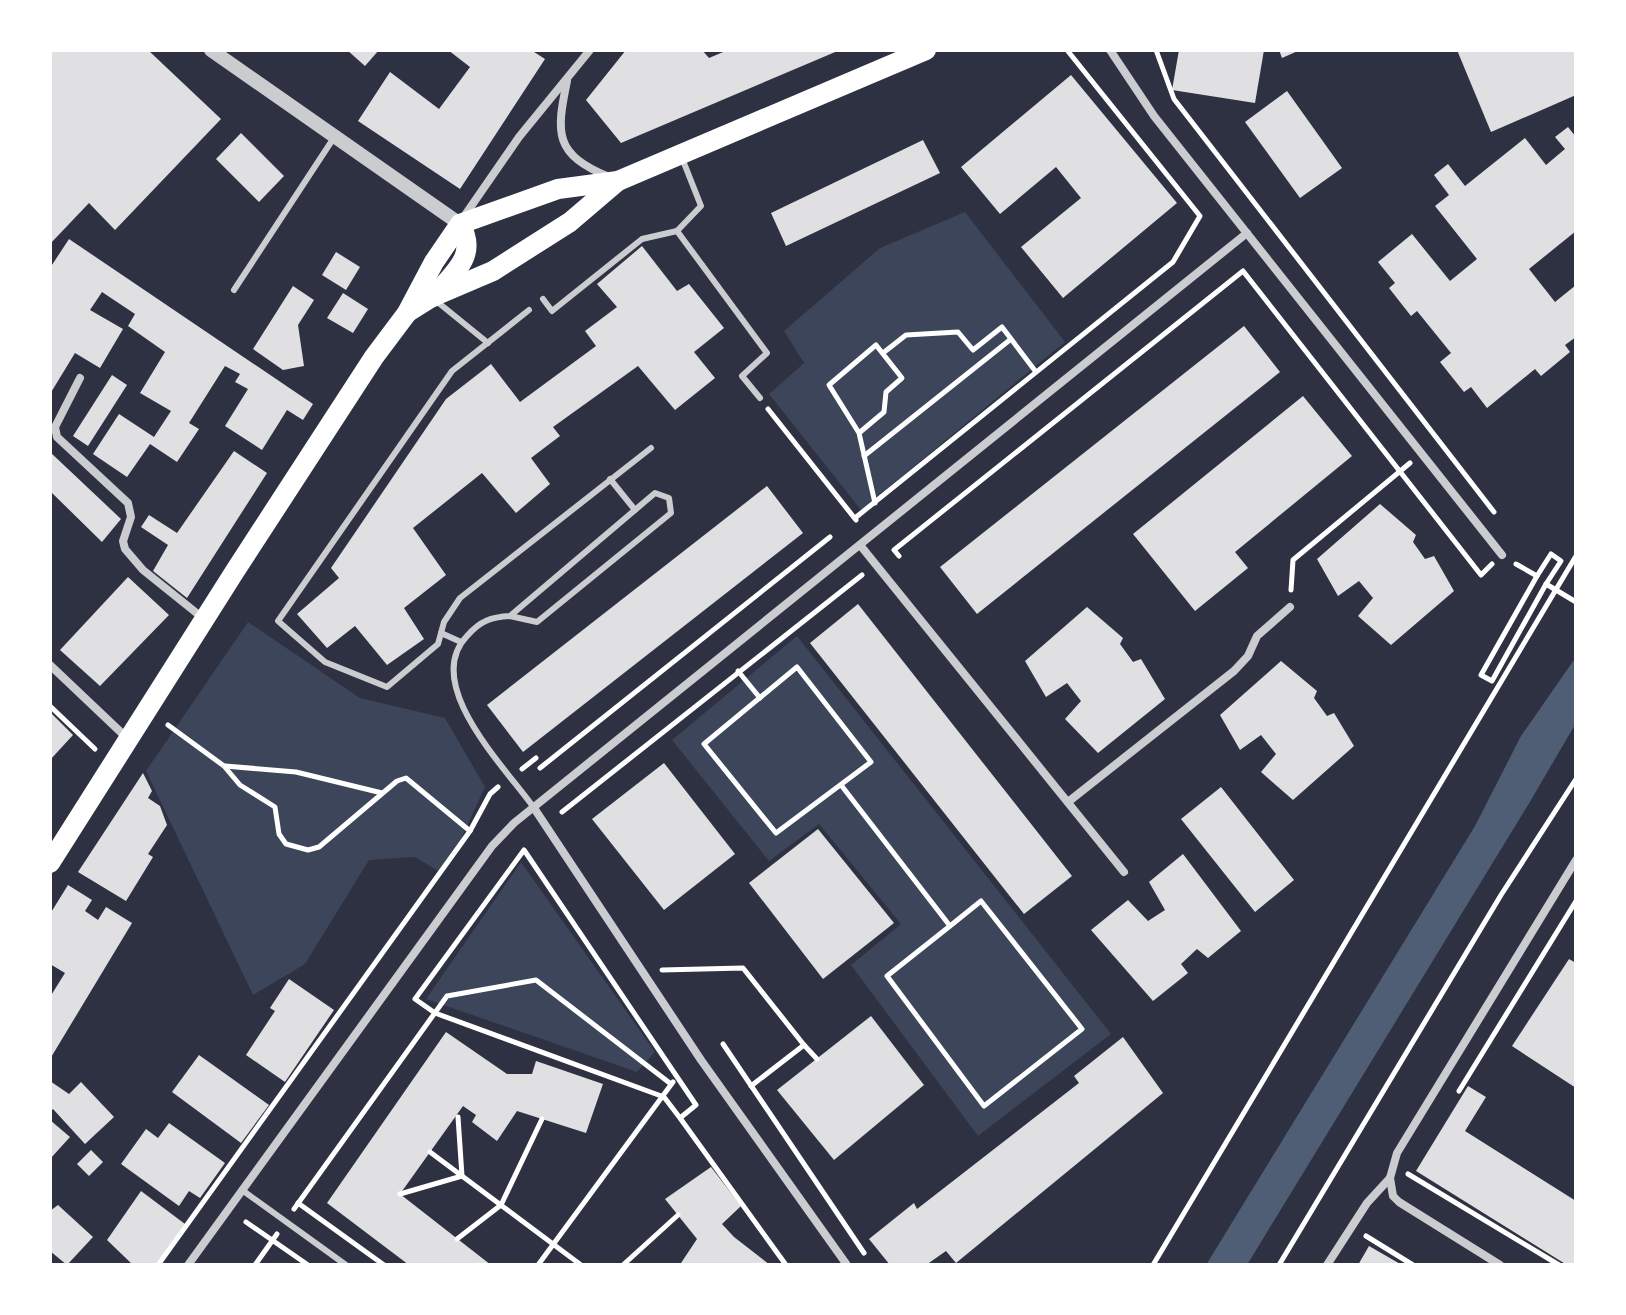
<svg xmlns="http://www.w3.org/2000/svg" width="1626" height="1315" font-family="'Playfair Display',serif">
<rect width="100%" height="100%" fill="#2d3142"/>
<!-- green -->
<g fill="#3c4559">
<path d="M965,212L1065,342L861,510L769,394L804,363L784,331L880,248Z"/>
<path d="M248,622L360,698L445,718L485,787L461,839L438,871L415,857L369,860L305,964L253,995L146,771Z"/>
<path d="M797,636L1111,1034L978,1136L851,965L901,924L819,824L769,861L672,740Z"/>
<path d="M521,862L655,1052L637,1072L426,999Z"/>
</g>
<!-- water -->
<path fill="#4f5d75" d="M1576,657V723L1531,800L1247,1265H1206L1475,826L1521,736Z"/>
<!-- building -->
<g fill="#e0e0e3">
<path d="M50,50H148L221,119L115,230L89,203L50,244Z"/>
<path d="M347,50H379L365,66Z"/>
<path d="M448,50H531L545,59L460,189L358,121L390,72L439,109L470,67Z"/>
<path d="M626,50H702L709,58L728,50H840L621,143L586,100Z"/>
<path d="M1179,50H1264L1255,103L1172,90Z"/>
<path d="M1279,50H1300L1282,58Z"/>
<path d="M1457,50H1576V95L1491,132Z"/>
<path d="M1071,75L1177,203L1063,298L1021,247L1081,198L1056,167L1000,214L961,167Z"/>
<path d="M1287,91L1342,168L1300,198L1245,122Z"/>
<path d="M1568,127L1576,137V231L1529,269L1555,302L1576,285V337L1565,345L1570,352L1541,376L1535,369L1487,408L1471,387L1464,392L1440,362L1451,353L1417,311L1411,316L1389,288L1395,283L1378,262L1412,234L1450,281L1477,259L1435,206L1449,195L1434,175L1448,164L1465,186L1525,138L1546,165L1565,149L1555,137Z"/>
<path d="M241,133L284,176L259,202L216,159Z"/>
<path d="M923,140L940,173L786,246L771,213Z"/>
<path d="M69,239L313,404L303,420L287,410L262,450L225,426L248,389L235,382L240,374L225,366L189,423L199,429L177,462L150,444L127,477L93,454L119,414L154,437L171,411L140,393L165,352L128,326L135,314L102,292L90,310L123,329L100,368L75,353L50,394V268Z"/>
<path d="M642,246L677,291L689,284L724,328L694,352L715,378L675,410L638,366L553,427L560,436L531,458L550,484L516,513L482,473L413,528L446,575L404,608L424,639L387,665L355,626L327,648L297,614L339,578L331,568L446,399L491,364L520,402L596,346L585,331L617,307L597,284Z"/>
<path d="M336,252L360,267L346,290L322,275Z"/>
<path d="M293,286L314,300L298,325L304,366L283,370L253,349Z"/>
<path d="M343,293L368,309L353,333L327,318Z"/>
<path d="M1244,326L1280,372L977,614L940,567Z"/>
<path d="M112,375L127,385L88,446L73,436Z"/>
<path d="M1303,396L1352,456L1235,552L1248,568L1195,611L1133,534Z"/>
<path d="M234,451L267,473L187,598L153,571L168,545L141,527L149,515L177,533Z"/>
<path d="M50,452L121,519L102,542L50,491Z"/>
<path d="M767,486L803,533L523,752L487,705Z"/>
<path d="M1380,504L1416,535L1413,542L1425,559L1434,556L1454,591L1391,645L1358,616L1373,598L1359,581L1338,596L1317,559Z"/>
<path d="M128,577L169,615L100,686L60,650Z"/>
<path d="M858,604L1072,876L1024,914L810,643Z"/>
<path d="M1087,607L1123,638L1120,644L1133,662L1141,659L1165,699L1098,753L1065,719L1081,701L1067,683L1046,697L1025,661Z"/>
<path d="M1281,661L1317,691L1314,698L1327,716L1334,713L1354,746L1293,800L1261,772L1276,754L1261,735L1240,750L1220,715Z"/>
<path d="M50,712L73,735L50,760Z"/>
<path d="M664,763L735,854L664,910L592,819Z"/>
<path d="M143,773L152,791L148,798L160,806L167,825L148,854L153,857L126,901L78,872Z"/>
<path d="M1221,787L1294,880L1255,912L1181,819Z"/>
<path d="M818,829L894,923L823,979L749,883Z"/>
<path d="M1183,854L1241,931L1208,958L1197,949L1181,964L1188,973L1153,1001L1091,930L1128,900L1148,921L1165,910L1149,882Z"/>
<path d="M68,885L92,900L85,911L98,920L106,907L132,923L50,1059V997L65,973L50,964V914Z"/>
<path d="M1569,959L1576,963V1088L1512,1046Z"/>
<path d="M289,979L334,1010L285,1082L246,1055L275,1011L270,1008Z"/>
<path d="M871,1016L924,1085L834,1160L777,1090Z"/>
<path d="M446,1032L507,1074H532L536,1061L603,1084L586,1133L517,1111L497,1141L472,1122L476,1115L463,1106L400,1194L491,1265H409L327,1203Z"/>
<path d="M1123,1037L1163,1093L956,1263L946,1251L926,1265H890L869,1239L914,1203L917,1209L1079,1083L1074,1076Z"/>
<path d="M199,1055L269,1105L241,1143L172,1092Z"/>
<path d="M50,1081L69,1094L81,1082L114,1117L85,1144L53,1109L50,1112Z"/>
<path d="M1468,1086L1486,1097L1465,1131L1576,1201V1265H1567L1416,1171Z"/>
<path d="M50,1120L70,1137L50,1159Z"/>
<path d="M169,1123L225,1163L200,1198L189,1191L179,1206L121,1164L146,1129L158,1138Z"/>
<path d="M91,1150L103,1162L89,1176L77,1164Z"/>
<path d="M711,1167L741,1206L722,1224L734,1237L770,1265L681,1263L697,1239L665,1199Z"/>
<path d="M141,1191L185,1224L156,1265H133L107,1240Z"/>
<path d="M58,1205L93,1237L67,1265L50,1251V1211Z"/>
<path d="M1369,1246L1402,1265H1358Z"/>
</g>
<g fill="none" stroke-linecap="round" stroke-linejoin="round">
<!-- path -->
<g stroke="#fff" stroke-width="5">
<path d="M1156,50L1174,99L1494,512"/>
<path d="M883,353L906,335L958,332L973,350L1002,327L1036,372"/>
<path d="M768,409L856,520"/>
<path d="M859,433L884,412L886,392L902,378L876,345L829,385L859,433L875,503"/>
<path d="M864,456L1011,339"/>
<path d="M855,518L1173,262L1200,216L1067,50"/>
<path d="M899,556L894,550L1243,271L1481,575L1492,564"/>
<path d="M1516,564L1537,576L1481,675L1492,681L1546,584L1576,602"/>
<path d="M1537,576L1551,554L1561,561L1546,584"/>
<path d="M1291,590L1293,560L1410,463"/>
<path d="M797,667L871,762L776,833L704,744Z"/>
<path d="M738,671L760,698"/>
<path d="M50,706L95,749"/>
<path d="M168,725L224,766L240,785L275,807L279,834L286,844L308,850L319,847L397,781L406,778L470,831"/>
<path d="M225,766L296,772L382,793"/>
<path d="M540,768L830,537"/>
<path d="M522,769L536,758"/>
<path d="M841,785L950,926L887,976L984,1106L1082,1029L981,901L950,926"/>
<path d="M562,812L862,575"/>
<path d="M662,970L743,968L804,1045"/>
<path d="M723,1044L864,1253"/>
<path d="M751,1086L804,1045L817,1059"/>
<path d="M1459,1091L1576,901"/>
<path d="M680,1118L664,1097L435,1013L415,999L524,850L696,1105L680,1118L786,1265"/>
<path d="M430,1152L581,1265"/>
<path d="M1408,1174L1559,1265"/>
<path d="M400,1194L462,1176L458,1117"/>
<path d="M298,1203L384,1265"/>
<path d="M294,1209L447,996L536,980L671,1084"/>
<path d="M246,1222L308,1265"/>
<path d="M1366,1236L1413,1265"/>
<path d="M457,1239L501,1205L542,1119"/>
<path d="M158,1265L470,831L490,794L498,787"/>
<path d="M255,1265L277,1234"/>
<path d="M538,1265L673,1082"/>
<path d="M623,1265L678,1215"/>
<path d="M1153,1265L1576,556"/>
<path d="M1279,1265L1501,895L1576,779"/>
</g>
<!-- service -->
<g stroke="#caccd0" stroke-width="6">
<path d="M682,158L701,206L677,231L767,353L742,376L760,398"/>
<path d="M234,290L335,136"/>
<path d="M543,299L552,311L642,239L677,231"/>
<path d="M435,300L488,343"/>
<path d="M529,310L452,371L278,621L325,662L387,687L438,644L444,622L460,598L651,448"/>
<path d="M610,479L635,510"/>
<path d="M510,616L537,622L671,513L669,498L655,493L510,616C491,617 480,621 467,636C421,684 505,767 534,808"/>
<path d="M441,633L461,642"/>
<path d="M242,1190L346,1265"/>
</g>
<!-- minor -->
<g stroke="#caccd0" stroke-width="8">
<path d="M1110,50L1154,116L1502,555"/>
<path d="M567,81C556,134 554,154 609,177"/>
<path d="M463,218L519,137L590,50"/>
<path d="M80,378L55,427L57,437L128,503L131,517L123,541L125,549L143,570L204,619"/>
<path d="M860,545L1124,872"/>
<path d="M50,665L128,739"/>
<path d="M1068,802L1234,671L1248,656L1257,636L1290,607"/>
<path d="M534,808L701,1060L847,1265"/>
<path d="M1390,1178L1393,1196L1399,1202L1500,1265"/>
<path d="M188,1265L492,846L514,823L1247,233"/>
<path d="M1327,1265L1367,1203L1390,1178L1397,1153L1576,860"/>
</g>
<!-- tertiary -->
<path stroke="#caccd0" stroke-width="14" d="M211,50L460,224"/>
<!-- primary -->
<g stroke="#fff" stroke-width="20">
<path d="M433,297C453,273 479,256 460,224"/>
<path d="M408,312L432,297L493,271L570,222L618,181L926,50"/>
<path d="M50,863L235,571L374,357L407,313L434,262L460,224L558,189L618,181"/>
</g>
</g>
<!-- border -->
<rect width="1626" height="1315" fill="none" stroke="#ffffff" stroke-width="104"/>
</svg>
